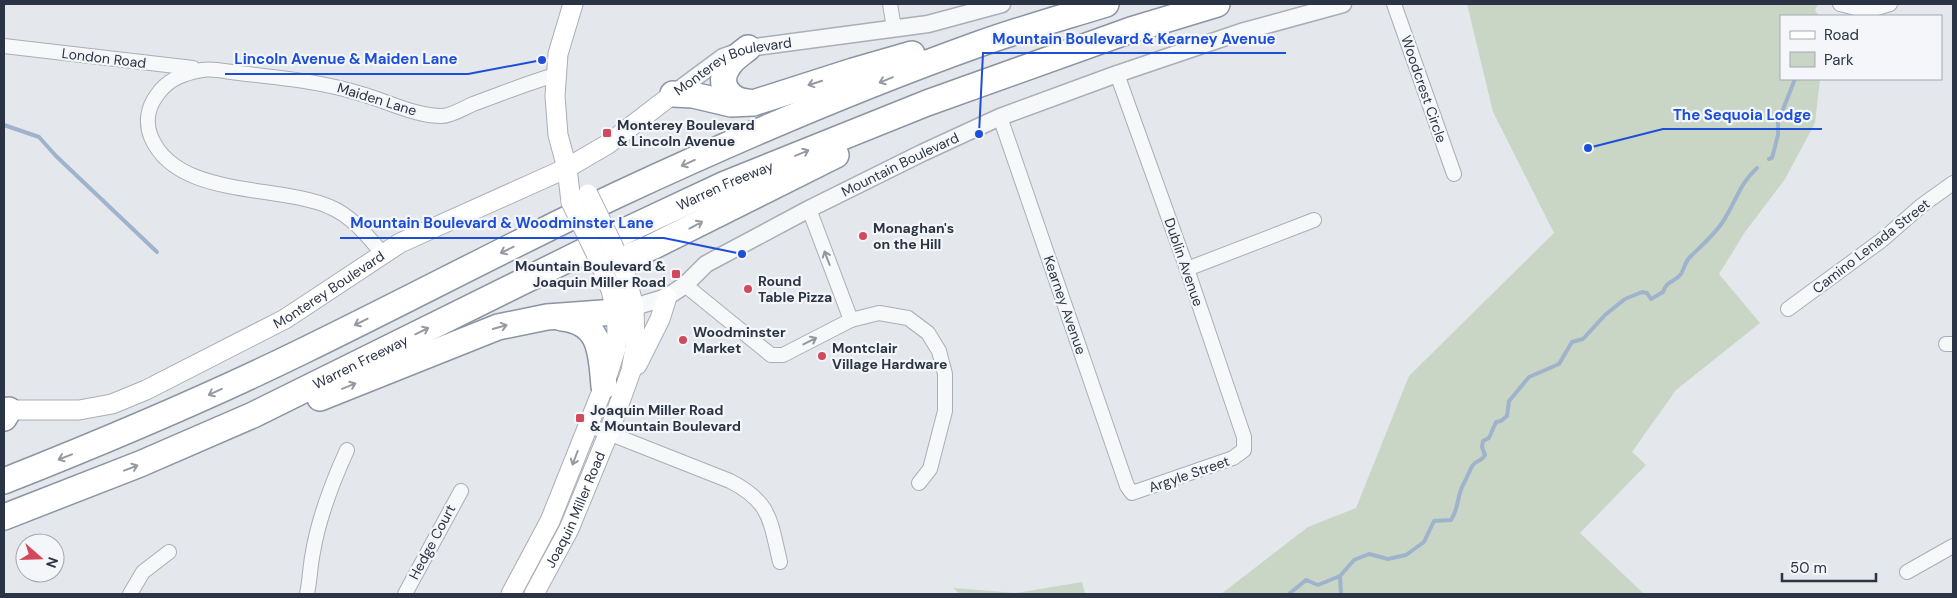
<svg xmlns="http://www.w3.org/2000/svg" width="1957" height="598" font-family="'DM Sans',sans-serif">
<rect width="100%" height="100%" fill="#e4e7ec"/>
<!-- green -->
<g fill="#c9d6c5">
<path d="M1467,4H1818L1815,10L1819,16H1781V79H1820L1815,123L1785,179L1745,232L1719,274L1760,323L1676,390L1632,452L1646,465L1580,533L1644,594H1221L1308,527L1356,508L1409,376L1554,233L1493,112Z"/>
<path d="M1082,582L1085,594H960L953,588L1016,593Z"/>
</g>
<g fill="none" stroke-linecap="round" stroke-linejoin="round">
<!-- stream -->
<g stroke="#9fb4cc" stroke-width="4">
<path d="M4,125L39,137L56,156L157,252"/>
<path d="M1769,159L1772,158L1778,135V122L1795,79"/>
<path d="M1340,576L1341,594"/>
<path d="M1289,594L1306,580L1318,585L1340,576L1354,560L1369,554L1388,559L1406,555L1424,542L1434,521L1451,520C1460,506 1456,497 1464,483C1467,478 1470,469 1473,465C1477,460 1482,461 1485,455L1482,447L1483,441L1489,438L1496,422L1501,421L1507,416L1509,401L1529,377L1559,364L1572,342L1583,339L1605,315L1625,299L1642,292L1647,293L1651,299L1663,292C1667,280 1674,283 1681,274C1684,269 1685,262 1690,257C1701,246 1713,236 1722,223C1735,204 1739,184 1757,168"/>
</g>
<defs>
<g id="minor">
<path d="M890,4L894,28"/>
<path d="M1394,4L1454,174"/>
<path d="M1840,4L1867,11L1890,4"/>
<path d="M4,46L193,68"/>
<path d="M1000,117L1127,486L1132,493L1233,458L1244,450V437L1187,269L1117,74"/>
<path d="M809,209L851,320"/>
<path d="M383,254C368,237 352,216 330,207C279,184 177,199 151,137C145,122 148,107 157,95C168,79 184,73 202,70C213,68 228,72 239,73C280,78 319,81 358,93C385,100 414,116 442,116C451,116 464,108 473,104C501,94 527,83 555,75"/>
<path d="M1187,269L1314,220"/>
<path d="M685,285L771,355H783L851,320L879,313L908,318L928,333L939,351L945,374V411L930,469L919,483"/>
<path d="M1788,309L1882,240L1921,206L1953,183"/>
<path d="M1946,344H1953"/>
<path d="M588,425L730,481C771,502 770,520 780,562"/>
<path d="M1907,572L1953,546"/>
<path d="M130,594L143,572L169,552"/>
<path d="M307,594C310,580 310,566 313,552C319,516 332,483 347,450"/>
<path d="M405,594L461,491"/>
</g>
<g id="tertiary">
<path id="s1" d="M673,94L723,57L748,48L928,24L1002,4"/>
<path id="s2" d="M634,307L667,297L685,285L706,264L809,209L922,153L1000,117L1117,74L1241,32L1343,4"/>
</g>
<g id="secondary">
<path d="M571,202L567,168L558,135L555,96L558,54L573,4"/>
<path d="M637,365L660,319L667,297"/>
<path id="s3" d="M9,410H79L112,404L146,390L285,319L400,243L567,168L608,144L673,94"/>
<path d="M511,594L550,521L604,386L616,348L617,329L616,312L611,290L598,258"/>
<path id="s4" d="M534,594L569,529L609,432L631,371L635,348L634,307L625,273L615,250"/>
</g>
<g id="motorway">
<path d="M748,48C741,54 732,59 728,67C716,84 730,101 748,102"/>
<path d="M673,94L693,95L731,104L753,103L853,71L912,54"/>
<path d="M598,258L620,260L652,247L836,155"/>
<path d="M562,318C602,322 601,354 604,386"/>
<path d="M320,398L498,327L547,317L616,312"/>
<path d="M4,418L9,410"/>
<path d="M4,481C105,441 205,399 303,351C408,300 511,245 617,195C735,140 856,88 979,44C1021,29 1064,17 1106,4"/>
<path id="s5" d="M4,517L140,464L253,415L629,229L725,184L927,103L1131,30L1217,4"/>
</g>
</defs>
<!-- minor casing -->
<use href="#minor" stroke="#a9aeb7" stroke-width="16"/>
<!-- tertiary casing -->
<use href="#tertiary" stroke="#a9aeb7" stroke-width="19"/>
<!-- secondary casing -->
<use href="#secondary" stroke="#a9aeb7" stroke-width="21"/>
<!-- motorway casing -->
<use href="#motorway" stroke="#8b94a3" stroke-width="28"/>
<!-- minor -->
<use href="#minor" stroke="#f7f8fa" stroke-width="14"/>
<!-- tertiary -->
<use href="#tertiary" stroke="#f7f8fa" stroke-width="16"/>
<!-- secondary -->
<use href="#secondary" stroke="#fff" stroke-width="19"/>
<!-- motorway -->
<use href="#motorway" stroke="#fff" stroke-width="25"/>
<defs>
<g id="secondary-bridge">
<path d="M588,194L615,250"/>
<path d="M571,202L598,258"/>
</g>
</defs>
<!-- secondary-bridge casing -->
<use href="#secondary-bridge" stroke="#a9aeb7" stroke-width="21" stroke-linecap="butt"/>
<!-- secondary-bridge -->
<use href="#secondary-bridge" stroke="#fff" stroke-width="19"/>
</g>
<!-- one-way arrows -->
<defs><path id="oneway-shaft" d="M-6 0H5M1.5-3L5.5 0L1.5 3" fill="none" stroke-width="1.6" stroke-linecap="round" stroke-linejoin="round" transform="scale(1.25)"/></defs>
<g stroke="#959aa2">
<use href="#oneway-shaft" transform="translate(886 80) rotate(158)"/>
<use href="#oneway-shaft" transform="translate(815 83) rotate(162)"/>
<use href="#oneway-shaft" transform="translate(802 153) rotate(-23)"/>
<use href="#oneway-shaft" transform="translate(688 163) rotate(156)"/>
<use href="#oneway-shaft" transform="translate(696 225) rotate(-28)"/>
<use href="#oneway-shaft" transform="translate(507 250) rotate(154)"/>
<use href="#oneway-shaft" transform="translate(361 322) rotate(154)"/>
<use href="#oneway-shaft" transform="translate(500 327) rotate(-16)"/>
<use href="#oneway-shaft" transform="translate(422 331) rotate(-26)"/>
<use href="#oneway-shaft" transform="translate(349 386) rotate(-22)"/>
<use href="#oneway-shaft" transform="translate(215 392) rotate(155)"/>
<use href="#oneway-shaft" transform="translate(65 457) rotate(159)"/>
<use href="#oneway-shaft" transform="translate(575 458) rotate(111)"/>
<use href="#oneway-shaft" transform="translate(131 468) rotate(-21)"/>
</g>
<g stroke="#9196a0">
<use href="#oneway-shaft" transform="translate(827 258) rotate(-111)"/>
<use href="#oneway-shaft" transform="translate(810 341) rotate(-27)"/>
</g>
<!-- markers -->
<g fill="#d1495b" stroke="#f4f6f9" stroke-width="2">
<rect x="602" y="128" width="10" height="10" rx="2.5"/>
<circle cx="863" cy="236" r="5"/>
<rect x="671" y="269" width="10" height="10" rx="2.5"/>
<circle cx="748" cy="289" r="5"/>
<circle cx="683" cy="340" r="5"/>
<circle cx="822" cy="356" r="5"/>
<rect x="575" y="413" width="10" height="10" rx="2.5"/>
</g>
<g text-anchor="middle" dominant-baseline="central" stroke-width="4.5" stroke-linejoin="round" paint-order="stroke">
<!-- street labels -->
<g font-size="14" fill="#2b3445" stroke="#f4f6f9">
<text transform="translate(104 58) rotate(7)">London Road</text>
<text stroke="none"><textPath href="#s1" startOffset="68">Monterey Boulevard</textPath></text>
<text transform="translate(1424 89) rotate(71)">Woodcrest Circle</text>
<text transform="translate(377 99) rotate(17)">Maiden Lane</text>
<text stroke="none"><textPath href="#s2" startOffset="304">Mountain Boulevard</textPath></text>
<text stroke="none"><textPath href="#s5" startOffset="794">Warren Freeway</textPath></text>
<text transform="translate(1871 246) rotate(-38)">Camino Lenada Street</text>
<text transform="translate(1184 262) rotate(71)">Dublin Avenue</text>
<text stroke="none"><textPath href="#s3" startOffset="349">Monterey Boulevard</textPath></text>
<text transform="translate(1065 305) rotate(71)">Kearney Avenue</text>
<text stroke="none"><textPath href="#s5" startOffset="389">Warren Freeway</textPath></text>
<text transform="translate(1189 474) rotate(-19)">Argyle Street</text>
<text stroke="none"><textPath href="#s4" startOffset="94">Joaquin Miller Road</textPath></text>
<text transform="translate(432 542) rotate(-62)">Hedge Court</text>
</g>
<!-- poi labels -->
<g font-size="14" font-weight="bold" fill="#2b3445" stroke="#f4f6f9" text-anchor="start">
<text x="617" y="125">Monterey Boulevard<tspan x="617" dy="16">&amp; Lincoln Avenue</tspan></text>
<text x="873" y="228">Monaghan's<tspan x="873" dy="16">on the Hill</tspan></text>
<text x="666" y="266" text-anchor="end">Mountain Boulevard &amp;<tspan x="666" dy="16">Joaquin Miller Road</tspan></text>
<text x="758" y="281">Round<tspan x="758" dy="16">Table Pizza</tspan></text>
<text x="693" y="332">Woodminster<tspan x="693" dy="16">Market</tspan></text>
<text x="832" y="348">Montclair<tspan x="832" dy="16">Village Hardware</tspan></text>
<text x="590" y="410">Joaquin Miller Road<tspan x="590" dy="16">&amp; Mountain Boulevard</tspan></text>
</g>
</g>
<!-- callouts -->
<path fill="none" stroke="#1d4ed8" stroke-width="2" d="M979 134L983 53H1286M542 60L468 74H225M1588 148L1663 129H1822M742 254L664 238H340"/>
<g fill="#1d4ed8" stroke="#f4f6f9" stroke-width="2">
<circle cx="979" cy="134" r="5"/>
<circle cx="542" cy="60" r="5"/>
<circle cx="1588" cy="148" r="5"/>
<circle cx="742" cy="254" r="5"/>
</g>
<g font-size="15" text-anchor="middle" font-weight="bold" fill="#1d4ed8" stroke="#f4f6f9" stroke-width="4.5" stroke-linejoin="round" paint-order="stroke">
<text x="1134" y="44">Mountain Boulevard &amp; Kearney Avenue</text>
<text x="346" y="64">Lincoln Avenue &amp; Maiden Lane</text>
<text x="1742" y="120">The Sequoia Lodge</text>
<text x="502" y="228">Mountain Boulevard &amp; Woodminster Lane</text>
</g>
<!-- border -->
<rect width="1957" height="598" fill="none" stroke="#2b3445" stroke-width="10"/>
<!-- legend -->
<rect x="1780" y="15" width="162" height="65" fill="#f4f6f9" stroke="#a4a8b1"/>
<rect x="1790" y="31" width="25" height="8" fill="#ffffff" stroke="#a4a8b1"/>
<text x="1824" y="40" font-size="15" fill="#2b3445">Road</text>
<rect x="1790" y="52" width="25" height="15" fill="#c9d6c5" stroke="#a4a8b1"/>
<text x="1824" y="65" font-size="15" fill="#2b3445">Park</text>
<!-- north arrow -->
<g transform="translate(40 558) rotate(110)"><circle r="24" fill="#f4f6f9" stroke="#a4a8b1"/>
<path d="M0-4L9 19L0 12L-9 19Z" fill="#d1495b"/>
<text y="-8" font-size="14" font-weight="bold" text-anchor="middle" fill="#2b3445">N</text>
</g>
<!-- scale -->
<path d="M1782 573v8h94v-8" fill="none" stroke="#2b3445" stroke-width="2.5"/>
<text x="1790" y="573" font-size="15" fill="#2b3445" stroke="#f4f6f9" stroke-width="4" paint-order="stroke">50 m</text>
</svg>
